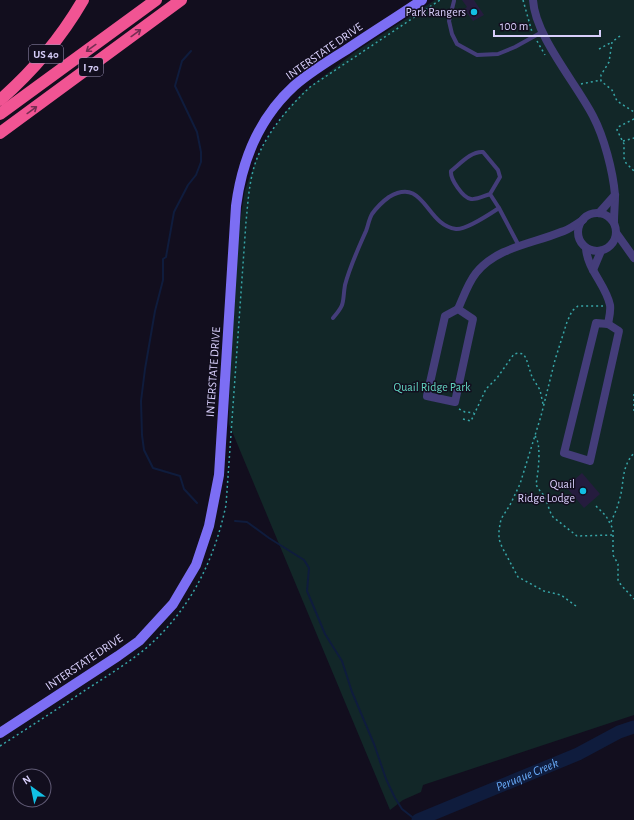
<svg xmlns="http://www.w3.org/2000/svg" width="634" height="820" font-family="'Alegreya Sans',sans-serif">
<rect width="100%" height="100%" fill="#120e1e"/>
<!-- green -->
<path fill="#122728" d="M435,0H634V715L423,785L421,792L403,800L390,810L229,424L230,353L238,234L245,190L257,157L270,134L286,111L303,92L355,52Z"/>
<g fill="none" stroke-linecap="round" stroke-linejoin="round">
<!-- stream -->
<g stroke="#0f1c3d" stroke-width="2">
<path d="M191,51L182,61L175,86L197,132L201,152V162L196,175L188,185L174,212L166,257L163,259V280L155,311L145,369L141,401L142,435L144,450L153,468L180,476L184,489L197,503"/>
<path d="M235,521L247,522L269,538L304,560L309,568L307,591L325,634L342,661L352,692L374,744L386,779L395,798L402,809L416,820"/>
</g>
<!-- river -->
<path stroke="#0f1c3d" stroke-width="13" id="s1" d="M418,820L578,754L619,732L634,727"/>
</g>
<!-- building -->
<g fill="#251c3e">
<path d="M462,0H474L484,15L473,21L464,9L467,7Z"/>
<path d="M582,473L600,494L584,508L566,487Z"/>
</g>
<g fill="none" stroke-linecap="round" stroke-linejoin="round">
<!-- path -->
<g stroke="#37a5a7" stroke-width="1.5" stroke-dasharray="2 3" stroke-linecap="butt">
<path d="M523,0L532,32"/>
<path d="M620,36L612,42L609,62L601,75V81L612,90L617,101L634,112"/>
<path d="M537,41L545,55"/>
<path d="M599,49L612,42"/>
<path d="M581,84L601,80"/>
<path d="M634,119L618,127L617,130L624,144V158L626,163L634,171"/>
<path d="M623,141L634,138"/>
<path d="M634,394V411"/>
<path d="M459,409L465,412L474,413"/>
<path d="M463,419L471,421L486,389L497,378L514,354L518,353L523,354L526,358L532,377L540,390L543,404"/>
<path d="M535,436C542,444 538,474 536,484C538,490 543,493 545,498C548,504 549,511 553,517L577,536L613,535"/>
<path d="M596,506L606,516L613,529V555L618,564V580L621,585L634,599"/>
<path d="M611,522C614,515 617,509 619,501C625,483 620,469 634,453"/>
<path d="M576,606L561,595L544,591L518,577L502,547L499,539V530L501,519L510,505L520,484L541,416L555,360L567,322L572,311L578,306H603"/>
<path d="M0,746C28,728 56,710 84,691C104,678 125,665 144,650C189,612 214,562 226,505L246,222C248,202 249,181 256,161C267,132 288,108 310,87L440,0"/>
</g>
<!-- lane -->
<g stroke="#443d7a" stroke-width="4">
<path d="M454,1L449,21L452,34L457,44L477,55L498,54L515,47L542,32"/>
<path d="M490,194C484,196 476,200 471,199C463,198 450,179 451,171C460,164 471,151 483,152L498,170L500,177L490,194L499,208L519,246"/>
<path d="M333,318C346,303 342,303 345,285C350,266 358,249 366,231C368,226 369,219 372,214C377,207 382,202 389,197C425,176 425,225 456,229C466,230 490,214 499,208"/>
</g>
<!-- street -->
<g stroke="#443d7a" stroke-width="8">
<path d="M533,0C535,36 576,83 593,116C604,137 613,171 615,195C615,204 614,213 614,222"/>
<circle cx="597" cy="232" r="19"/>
<path d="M599,213L615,195"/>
<path d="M617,234L634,258"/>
<path d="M586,248C587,269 606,285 610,305C611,311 609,318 608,324"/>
<path d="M593,270L601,251"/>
<path d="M458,309L473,319L455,402L427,396L445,316Z"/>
<path d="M458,309C463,298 468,283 476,273C497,247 532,244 561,232C569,230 576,224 583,220"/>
<path d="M596,323L608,324L619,331L590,461L564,453Z"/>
</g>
<!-- secondary -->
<path stroke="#7c6ef4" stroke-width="10" d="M0,733L118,656L139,641L173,604L196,565L209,526L219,475L236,206C242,160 259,118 294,86C310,72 328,61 346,50C371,33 397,17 422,0"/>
<!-- highway -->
<g stroke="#f15493" stroke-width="12">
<path d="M0,100C33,71 61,38 83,0"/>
<path d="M0,114L156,0"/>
<path d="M0,133L181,0"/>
</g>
</g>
<!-- one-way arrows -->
<defs><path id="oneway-shaft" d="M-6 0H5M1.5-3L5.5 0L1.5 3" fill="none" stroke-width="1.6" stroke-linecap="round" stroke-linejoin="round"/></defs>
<g stroke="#762e53">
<use href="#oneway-shaft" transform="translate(136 33) rotate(-36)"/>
<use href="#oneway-shaft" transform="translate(91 48) rotate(144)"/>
<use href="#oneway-shaft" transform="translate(32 110) rotate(-36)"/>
</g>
<!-- markers -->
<g fill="#12bfe4" stroke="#120e1e" stroke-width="1.5">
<circle cx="474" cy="12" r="4"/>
<circle cx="583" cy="491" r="4"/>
</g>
<g text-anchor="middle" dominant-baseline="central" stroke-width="3" stroke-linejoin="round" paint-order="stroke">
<!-- shield labels -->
<g fill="#120e1e" stroke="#9d95b9" stroke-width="1">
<rect x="29" y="45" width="34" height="18" rx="3"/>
<rect x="79" y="58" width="24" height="18" rx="3"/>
</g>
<g font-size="11" font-weight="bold" fill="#d8cffb">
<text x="46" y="54">US 40</text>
<text x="91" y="67">I 70</text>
</g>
<!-- poi labels -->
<g font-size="12" fill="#d8cffb" stroke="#120e1e" text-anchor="end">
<text x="466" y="12">Park Rangers</text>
<text x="575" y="484">Quail<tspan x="575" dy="14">Ridge Lodge</tspan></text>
</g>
<!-- street labels -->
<g font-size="12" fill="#d8cffb" stroke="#120e1e">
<text transform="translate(324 51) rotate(-35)">INTERSTATE DRIVE</text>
<text transform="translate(213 372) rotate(-86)">INTERSTATE DRIVE</text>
<text transform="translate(84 662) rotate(-34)">INTERSTATE DRIVE</text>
</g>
<!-- park labels -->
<g font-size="12" fill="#62d5c1" stroke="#120e1e">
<text x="432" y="387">Quail Ridge Park</text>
</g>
<!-- water labels -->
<g font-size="13" font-style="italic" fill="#66a6f3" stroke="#120e1e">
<text stroke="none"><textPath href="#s1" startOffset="118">Peruque Creek</textPath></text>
</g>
</g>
<!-- north arrow -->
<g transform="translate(32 788) rotate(327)"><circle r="19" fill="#120e1e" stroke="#615b76"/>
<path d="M0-3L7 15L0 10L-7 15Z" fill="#12bfe4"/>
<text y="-6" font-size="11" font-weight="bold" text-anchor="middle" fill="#d8cffb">N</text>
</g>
<!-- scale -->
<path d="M494 30v6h106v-6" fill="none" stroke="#d8cffb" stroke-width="2"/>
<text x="500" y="30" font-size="12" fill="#d8cffb" stroke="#120e1e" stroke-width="3" paint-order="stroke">100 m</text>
</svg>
